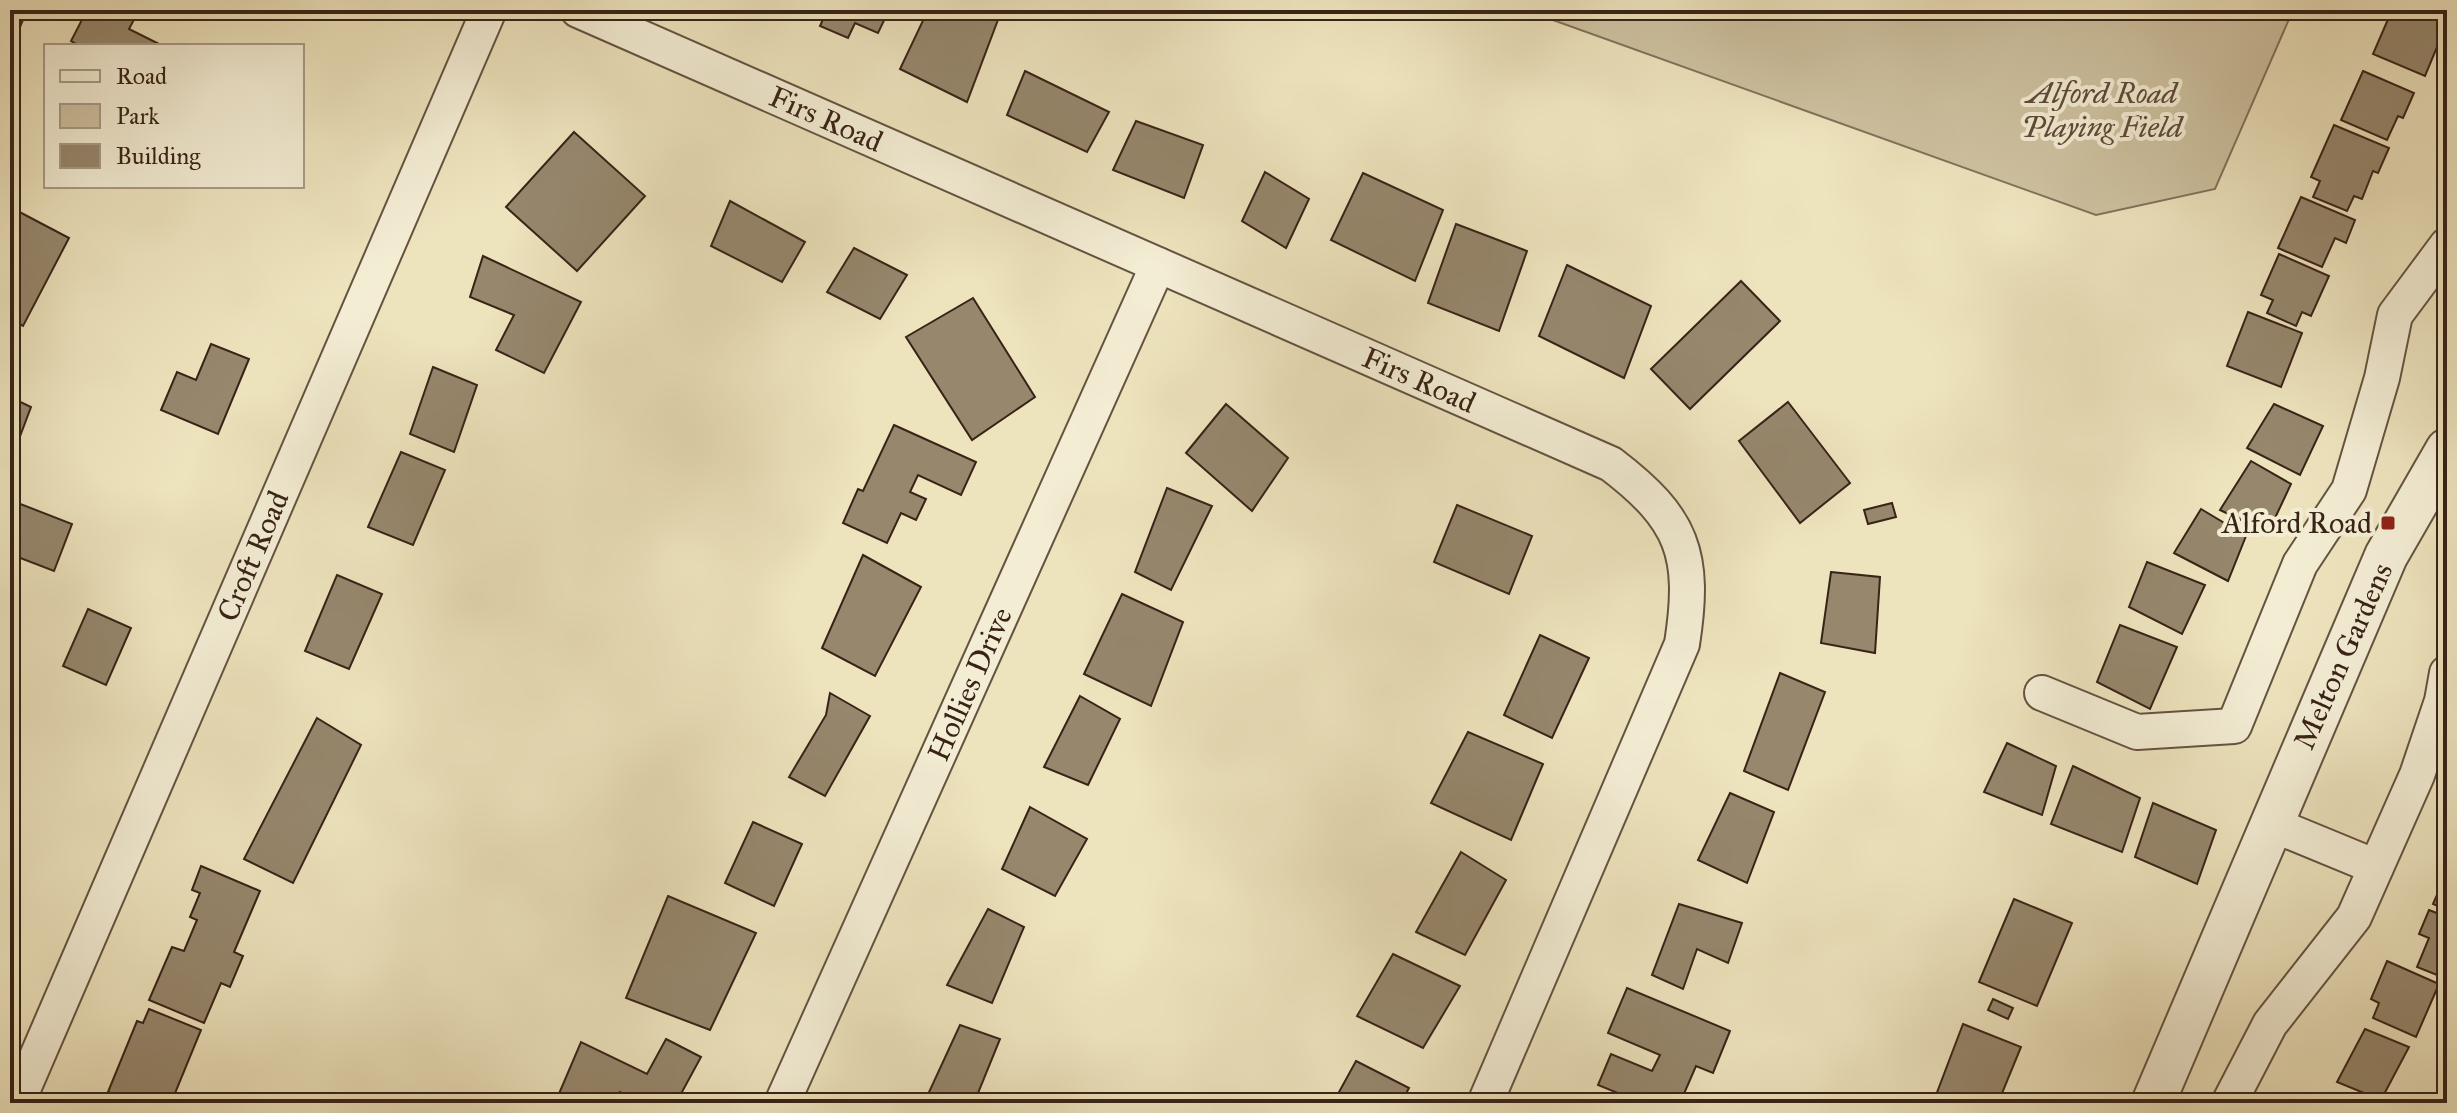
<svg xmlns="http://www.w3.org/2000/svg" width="2457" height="1113" font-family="'IM FELL Great Primer',serif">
<rect width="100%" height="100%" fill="#ede3bd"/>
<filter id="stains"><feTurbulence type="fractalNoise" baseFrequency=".0025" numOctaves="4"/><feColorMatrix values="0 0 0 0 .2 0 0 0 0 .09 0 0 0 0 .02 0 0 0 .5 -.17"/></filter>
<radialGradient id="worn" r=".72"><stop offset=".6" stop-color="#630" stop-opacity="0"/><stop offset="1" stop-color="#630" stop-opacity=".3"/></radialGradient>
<!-- green -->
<path fill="#cec2a1" stroke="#83725c" stroke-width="2" d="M1525,10H2293L2215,189L2096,215Z"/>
<!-- building -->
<g fill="#96876d" stroke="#382317" stroke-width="2">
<path d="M10,10H27L18,32L10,29Z"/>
<path d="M87,10H139L129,29L163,46H80L71,41Z"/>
<path d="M827,10H889L878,33L855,23L848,38L820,26Z"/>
<path d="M928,10H983L999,17L967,102L900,69Z"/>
<path d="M2392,10H2420L2447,22V38L2442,49L2437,47L2425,76L2373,54Z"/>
<path d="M1025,71L1109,112L1087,152L1007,115Z"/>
<path d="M2363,71L2414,93L2403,118L2398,116L2387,140L2341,120Z"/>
<path d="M1136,121L1203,145L1184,198L1113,170Z"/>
<path d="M2334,125L2389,148L2378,173L2373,171L2362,199L2354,196L2347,211L2313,197L2320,181L2311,177Z"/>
<path d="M574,132L645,196L577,271L506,207Z"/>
<path d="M1265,172L1309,199L1286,248L1242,221Z"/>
<path d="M1363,173L1443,210L1415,281L1331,240Z"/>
<path d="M2301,197L2355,220L2346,243L2335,238L2322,267L2278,248Z"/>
<path d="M730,201L805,242L782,282L711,246Z"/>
<path d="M10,207L69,238L23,326L10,319Z"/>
<path d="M1456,224L1527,251L1499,331L1428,303Z"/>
<path d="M854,248L907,275L880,319L827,292Z"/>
<path d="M2279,254L2329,276L2311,316L2302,312L2296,326L2267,313L2273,300L2261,295Z"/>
<path d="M483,256L581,302L544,373L496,350L514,315L470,297Z"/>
<path d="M1567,265L1651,306L1624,378L1539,336Z"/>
<path d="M1741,281L1780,321L1690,409L1651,369Z"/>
<path d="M973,298L1035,397L972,440L906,337Z"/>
<path d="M2248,312L2302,333L2281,387L2227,366Z"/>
<path d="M211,344L249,359L218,434L161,410L177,372L196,380Z"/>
<path d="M433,367L477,385L454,452L410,434Z"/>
<path d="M10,397L31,407L10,463Z"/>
<path d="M1788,402L1850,483L1800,523L1739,441Z"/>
<path d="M1226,404L1288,458L1252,511L1186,453Z"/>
<path d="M2274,404L2323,426L2300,475L2247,448Z"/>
<path d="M894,425L976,462L961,495L918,475L910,492L926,499L916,520L901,513L887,543L843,523L858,489L863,491Z"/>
<path d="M401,452L445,470L413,545L368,527Z"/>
<path d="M2251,461L2291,484L2268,533L2220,510Z"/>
<path d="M1167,488L1212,506L1171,590L1135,572Z"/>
<path d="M10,500L72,524L54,571L10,554Z"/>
<path d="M1892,503L1896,517L1868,524L1864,510Z"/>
<path d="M1457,505L1532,536L1509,594L1434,562Z"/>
<path d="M2201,509L2246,536L2228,581L2174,553Z"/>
<path d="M863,555L921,587L875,676L822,648Z"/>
<path d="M2147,562L2205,585L2182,634L2129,607Z"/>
<path d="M1831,572L1880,577L1875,653L1821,643Z"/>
<path d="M337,575L382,594L349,669L305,651Z"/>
<path d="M1122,594L1183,622L1151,706L1084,674Z"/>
<path d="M88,609L131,628L106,685L63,666Z"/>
<path d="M2120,625L2177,647L2150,709L2097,682Z"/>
<path d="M1540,635L1589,658L1552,738L1504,715Z"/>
<path d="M1780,673L1825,692L1788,790L1744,771Z"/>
<path d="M830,693L870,716L825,796L789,777L826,715Z"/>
<path d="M1080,696L1120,719L1088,785L1044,767Z"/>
<path d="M317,718L361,745L293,883L244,859Z"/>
<path d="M1468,732L1543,764L1511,840L1431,803Z"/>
<path d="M2007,743L2056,766L2042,815L1984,792Z"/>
<path d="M2073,766L2140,798L2122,852L2051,824Z"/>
<path d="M1730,793L1774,812L1747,883L1698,860Z"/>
<path d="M2153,803L2216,830L2197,884L2135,857Z"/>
<path d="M1030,807L1087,839L1055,896L1002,869Z"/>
<path d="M753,822L802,844L774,906L725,883Z"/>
<path d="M1461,852L1506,880L1465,955L1416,932Z"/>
<path d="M201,866L260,891L234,952L243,956L230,987L221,983L204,1023L149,1000L172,947L184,951L197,920L190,917L200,893L192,890Z"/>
<path d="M2447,872V910L2433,904Z"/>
<path d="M668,896L756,933L710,1030L626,998Z"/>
<path d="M2014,899L2072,923L2037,1006L1979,982Z"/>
<path d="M1679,904L1742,923L1728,963L1697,949L1683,989L1652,975Z"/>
<path d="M988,909L1024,927L992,1003L947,985Z"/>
<path d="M2429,910L2447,917V979L2417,967L2429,938L2419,934Z"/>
<path d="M1393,954L1460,986L1423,1048L1357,1016Z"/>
<path d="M2387,961L2439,984L2416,1037L2373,1018L2379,1003L2371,999Z"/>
<path d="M1627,988L1730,1031L1713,1073L1696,1066L1680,1103H1642L1598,1085L1611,1054L1652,1071L1660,1055L1608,1033Z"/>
<path d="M1993,999L2013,1008L2008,1019L1988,1010Z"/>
<path d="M149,1009L201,1030L171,1103H110L114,1094L108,1092L137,1021L143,1023Z"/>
<path d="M1963,1024L2021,1047L1998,1103H1933Z"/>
<path d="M960,1025L1000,1039L974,1103H924Z"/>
<path d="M2365,1029L2409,1047L2381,1100L2337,1082Z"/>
<path d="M666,1039L701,1057L676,1103H644L620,1092L615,1103H555L581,1042L647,1074Z"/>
<path d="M1356,1061L1409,1088L1401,1103H1333Z"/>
</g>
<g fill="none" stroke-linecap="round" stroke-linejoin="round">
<defs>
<g id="minor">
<path d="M578,10L1611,464C1683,519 1696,554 1682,644L1485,1103"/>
<path d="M2042,693L2137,732L2234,726L2300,564L2349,490L2382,378L2395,315L2447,245"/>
<path d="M2269,823L2376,867"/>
<path d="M17,1103L489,10"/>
<path d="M782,1103L1158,265"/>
<path d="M2229,1103L2270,1024L2354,917L2417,775L2442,701L2447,673"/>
</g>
<path id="tertiary" d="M2153,1103L2386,556L2447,450"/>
</defs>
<!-- minor casing -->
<use href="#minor" stroke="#655340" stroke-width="38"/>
<!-- tertiary casing -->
<use href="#tertiary" stroke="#655340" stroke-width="46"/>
<!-- minor -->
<use href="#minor" stroke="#f3edd4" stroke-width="34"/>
<!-- tertiary -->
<use href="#tertiary" stroke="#f3edd4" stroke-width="42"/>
</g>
<!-- markers -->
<rect fill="#8f2418" stroke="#f3edd4" stroke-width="3" x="2380" y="515" width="16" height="16" rx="4"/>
<g text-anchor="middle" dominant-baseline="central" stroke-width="8" stroke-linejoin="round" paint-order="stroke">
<!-- park labels -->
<g font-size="30" font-style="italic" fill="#5e4b3a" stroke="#f3edd4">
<text x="2102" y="93">Alford Road<tspan x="2102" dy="34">Playing Field</tspan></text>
</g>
<!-- street labels -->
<g font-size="30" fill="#382317" stroke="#f3edd4">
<text transform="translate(826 119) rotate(24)">Firs Road</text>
<text transform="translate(1419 380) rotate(24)">Firs Road</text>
<text transform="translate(253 556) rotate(-67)">Croft Road</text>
<text transform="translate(2343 656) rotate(-66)">Melton Gardens</text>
<text transform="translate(970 684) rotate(-66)">Hollies Drive</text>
</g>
<!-- poi labels -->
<g font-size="30" fill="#382317" stroke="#f3edd4" text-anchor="end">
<text x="2372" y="523">Alford Road</text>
</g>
</g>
<!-- margin -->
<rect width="2457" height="1113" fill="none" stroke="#ede3bd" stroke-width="40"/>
<rect x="12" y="12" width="2433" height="1089" fill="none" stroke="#382317" stroke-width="4"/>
<rect x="20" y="20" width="2417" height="1073" fill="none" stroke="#382317" stroke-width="2"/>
<!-- legend -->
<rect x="44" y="44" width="260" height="144" fill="#f3edd4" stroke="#a89c88" stroke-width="2"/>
<rect x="60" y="70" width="40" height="12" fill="#f3edd4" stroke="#a89c88" stroke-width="2"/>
<text x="116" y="84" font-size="24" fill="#382317">Road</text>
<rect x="60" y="104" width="40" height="24" fill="#cec2a1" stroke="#a89c88" stroke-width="2"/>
<text x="116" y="124" font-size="24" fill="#382317">Park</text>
<rect x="60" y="144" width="40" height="24" fill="#96876d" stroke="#a89c88" stroke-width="2"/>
<text x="116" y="164" font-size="24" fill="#382317">Building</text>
<rect width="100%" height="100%" filter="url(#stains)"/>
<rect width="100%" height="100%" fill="url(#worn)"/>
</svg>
